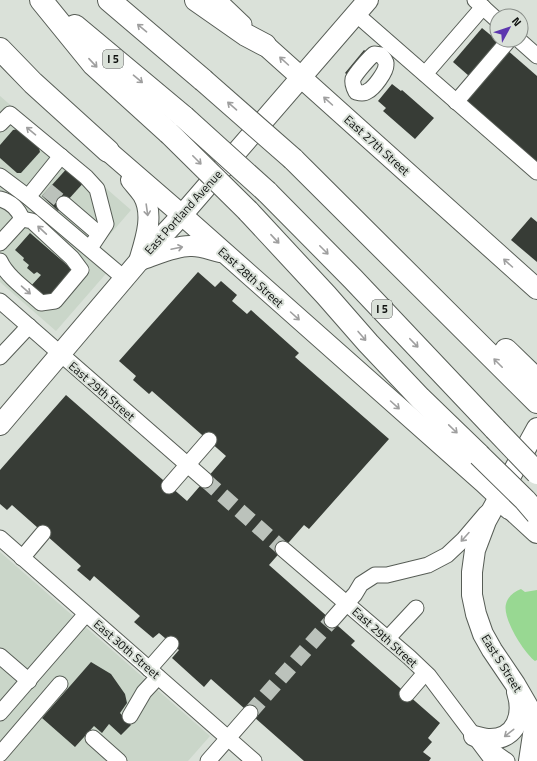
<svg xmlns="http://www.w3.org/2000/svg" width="537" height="761" font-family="'Titillium Web',sans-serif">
<rect width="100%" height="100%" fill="#dae1d9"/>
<!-- built -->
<g fill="#cad6c9">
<path d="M0,96L131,210L100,246L117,261L56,331L0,282Z"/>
<path d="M0,552L210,736L188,761H6L0,756Z"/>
</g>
<!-- water -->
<path fill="#98d892" d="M521,589L525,592L537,590V660L535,661C524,653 502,618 506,604C508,596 514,592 521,589Z"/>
<!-- building -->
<g fill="#373c36">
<path d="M482,28L499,42L469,76L453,62Z"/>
<path d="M364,50L369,54L349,76L345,73Z"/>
<path d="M507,50L537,76V163L464,99Z"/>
<path d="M392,84L401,91L402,90L434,118L415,139L383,111L386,108L378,101Z"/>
<path d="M18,129L39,148L40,152L21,173H17L0,158V145L13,130Z"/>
<path d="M70,165L86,180L58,211L42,196Z"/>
<path d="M531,217L537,222V262L511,240Z"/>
<path d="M30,233L74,271L49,299L44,294L40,298L29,288L41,275L37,272L34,274L27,268L29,265L23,260L24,258L15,250Z"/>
<path d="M198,272L215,287L221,281L237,295L232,301L247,314L251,310L299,353L295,357L389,439L309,529L304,525L269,565L355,641L351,645L440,723L428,738L432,742L423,752L431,758L429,761H304L211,679L204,687L172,658L179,650L159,633L153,638L134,622L140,616L94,576L90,581L77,570L81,566L12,505L7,510L0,504V470L66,395L187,501L226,456L152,391L149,394L133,380L136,376L119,361Z"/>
<path d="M91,662L111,674L125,694L127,703L120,713L131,725L121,735L109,724L102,733L94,726L75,747L42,718Z"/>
</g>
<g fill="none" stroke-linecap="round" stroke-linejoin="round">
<!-- minor-tunnel -->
<g stroke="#bbc2bb" stroke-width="15" stroke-dasharray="15 8" stroke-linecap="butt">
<path d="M47,190L64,204"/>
<path d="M205,480L283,549"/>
<path d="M250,713L332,620"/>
</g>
<defs>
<g id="minor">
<path d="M219,0L244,24"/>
<path d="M475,0L497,20"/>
<path d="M356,14L537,172"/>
<path d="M519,40L537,56"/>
<path d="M374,54L381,55C383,58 387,61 386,65C386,72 374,88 368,91C364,94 360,93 356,92C354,88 352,83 353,79C356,73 369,58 374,54Z"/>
<path d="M425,74L483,7"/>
<path d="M456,102L509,40"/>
<path d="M0,124L10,114L86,177L97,189L106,224L90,248"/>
<path d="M0,176L28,197L124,278"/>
<path d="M28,197L61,156"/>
<path d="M0,199C11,202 18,208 22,219"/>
<path d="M64,204L99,234"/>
<path d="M0,243L22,219"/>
<path d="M0,261C7,277 28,291 41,303L55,301L81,270L72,258L32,221L22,219"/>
<path d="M0,301L205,480"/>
<path d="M0,357L29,326"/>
<path d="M169,486L209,440"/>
<path d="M0,538L254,761"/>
<path d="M283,549L409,657L429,676L493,761"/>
<path d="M22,558L43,533"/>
<path d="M332,620L355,594L361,584L375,575H387L428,565L447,555L463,540L486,513"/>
<path d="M388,638L416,608"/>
<path d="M0,656L29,681"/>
<path d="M149,669L171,644"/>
<path d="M407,694L425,673"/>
<path d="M0,713L86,614"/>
<path d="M130,716L144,692L158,677"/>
<path d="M93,738L119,761"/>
<path d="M487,747L507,761"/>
<path d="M0,754L60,684"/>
<path d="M208,761L250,713"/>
</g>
<g id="major">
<path d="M265,45L537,289"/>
<path d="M108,151L182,215L483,482L499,497L509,509"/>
<path d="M131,180C135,185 139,189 143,195C154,214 146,238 140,258"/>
<path d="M143,259C158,254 177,245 192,246C202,246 211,250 220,252"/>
<path d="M0,425L140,260L182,215L368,0"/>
<path d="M537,428L486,521L475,550L472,572V595L476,614L483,634L492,650L515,684L537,722"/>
<path d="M474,736C479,737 485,739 490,739C517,739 524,714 517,692"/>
<path d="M529,761L534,728L532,714"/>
</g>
<g id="highway">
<path d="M41,0L93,64L169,133"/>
<path d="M109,0L203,80"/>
<path d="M196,0L246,35L265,45"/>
<path d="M75,26L184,117"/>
<path d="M0,49L33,83L108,151"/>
<path d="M293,159L537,402"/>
<path d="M267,192L353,279L495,429"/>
<path d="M248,211L326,295L368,343L420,398L479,455"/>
<path d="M506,350L537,380"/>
<path d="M499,497L537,532"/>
</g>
</defs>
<!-- minor casing -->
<use href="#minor" stroke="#575d56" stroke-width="17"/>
<!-- major casing -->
<use href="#major" stroke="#575d56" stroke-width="22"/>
<!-- highway casing -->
<use href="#highway" stroke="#575d56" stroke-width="24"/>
<!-- minor -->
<use href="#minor" stroke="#fff" stroke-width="15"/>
<!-- major -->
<use href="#major" stroke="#fff" stroke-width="20"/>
<!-- highway -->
<use href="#highway" stroke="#fff" stroke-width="22"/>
<defs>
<g id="highway-bridge">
<path d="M203,80L293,159"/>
<path d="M184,117L267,192"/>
<path d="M169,133L248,211"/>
<path d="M495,429L537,473"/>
<path d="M479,455L525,500L537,514"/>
</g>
</defs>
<!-- highway-bridge casing -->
<use href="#highway-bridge" stroke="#575d56" stroke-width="24" stroke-linecap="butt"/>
<!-- highway-bridge -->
<use href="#highway-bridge" stroke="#fff" stroke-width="22"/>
</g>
<!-- one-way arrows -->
<defs><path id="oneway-shaft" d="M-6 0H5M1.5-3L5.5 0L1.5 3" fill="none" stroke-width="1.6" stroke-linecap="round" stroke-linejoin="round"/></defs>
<g stroke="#9f9f9f">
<use href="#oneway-shaft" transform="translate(142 28) rotate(-140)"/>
<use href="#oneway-shaft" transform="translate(284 61) rotate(-138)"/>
<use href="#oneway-shaft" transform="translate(93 63) rotate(47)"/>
<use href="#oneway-shaft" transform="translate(138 79) rotate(40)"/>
<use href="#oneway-shaft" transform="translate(328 101) rotate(-138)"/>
<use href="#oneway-shaft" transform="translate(232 106) rotate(-139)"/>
<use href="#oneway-shaft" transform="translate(31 131) rotate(-140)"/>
<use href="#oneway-shaft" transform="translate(197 160) rotate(45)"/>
<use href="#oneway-shaft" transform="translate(147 210) rotate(82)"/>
<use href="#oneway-shaft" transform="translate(42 230) rotate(-137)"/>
<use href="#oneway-shaft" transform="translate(275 239) rotate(47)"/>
<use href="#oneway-shaft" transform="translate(177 248) rotate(-12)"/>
<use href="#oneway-shaft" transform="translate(324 250) rotate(45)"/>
<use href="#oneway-shaft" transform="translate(508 263) rotate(-138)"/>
<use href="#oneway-shaft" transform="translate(26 290) rotate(41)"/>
<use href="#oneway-shaft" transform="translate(295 316) rotate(42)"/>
<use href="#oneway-shaft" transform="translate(362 336) rotate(49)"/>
<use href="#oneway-shaft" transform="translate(414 343) rotate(46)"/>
<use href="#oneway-shaft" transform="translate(498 363) rotate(-135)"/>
<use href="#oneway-shaft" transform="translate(395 405) rotate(42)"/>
<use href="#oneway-shaft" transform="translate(453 429) rotate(44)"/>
<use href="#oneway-shaft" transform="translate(465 537) rotate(132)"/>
<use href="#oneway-shaft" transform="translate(509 733) rotate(142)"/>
</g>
<g text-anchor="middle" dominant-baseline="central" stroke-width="4" stroke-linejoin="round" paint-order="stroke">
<!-- shield labels -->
<g fill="#dae1d9" stroke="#4b4f4b" stroke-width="1">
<rect x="103" y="50" width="20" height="18" rx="3"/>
<rect x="372" y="300" width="20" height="18" rx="3"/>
</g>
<g font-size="11" font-weight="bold" fill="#0e100e">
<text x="113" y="59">I 5</text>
<text x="382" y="309">I 5</text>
</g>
<!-- street labels -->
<g font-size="12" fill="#0e100e" stroke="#dae1d9">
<text transform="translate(377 145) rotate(42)">East 27th Street</text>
<text transform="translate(183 212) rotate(-48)">East Portland Avenue</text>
<text transform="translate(251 277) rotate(42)">East 28th Street</text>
<text transform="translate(102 391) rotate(41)">East 29th Street</text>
<text transform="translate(385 637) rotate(42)">East 29th Street</text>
<text transform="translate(127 649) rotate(41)">East 30th Street</text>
<text transform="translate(502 663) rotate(58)">East S Street</text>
</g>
</g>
<!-- north arrow -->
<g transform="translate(509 28) rotate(50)"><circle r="19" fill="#dae1d9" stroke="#888d88"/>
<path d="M0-3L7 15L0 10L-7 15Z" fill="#5d37af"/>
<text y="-6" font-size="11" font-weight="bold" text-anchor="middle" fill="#0e100e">N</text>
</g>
</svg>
